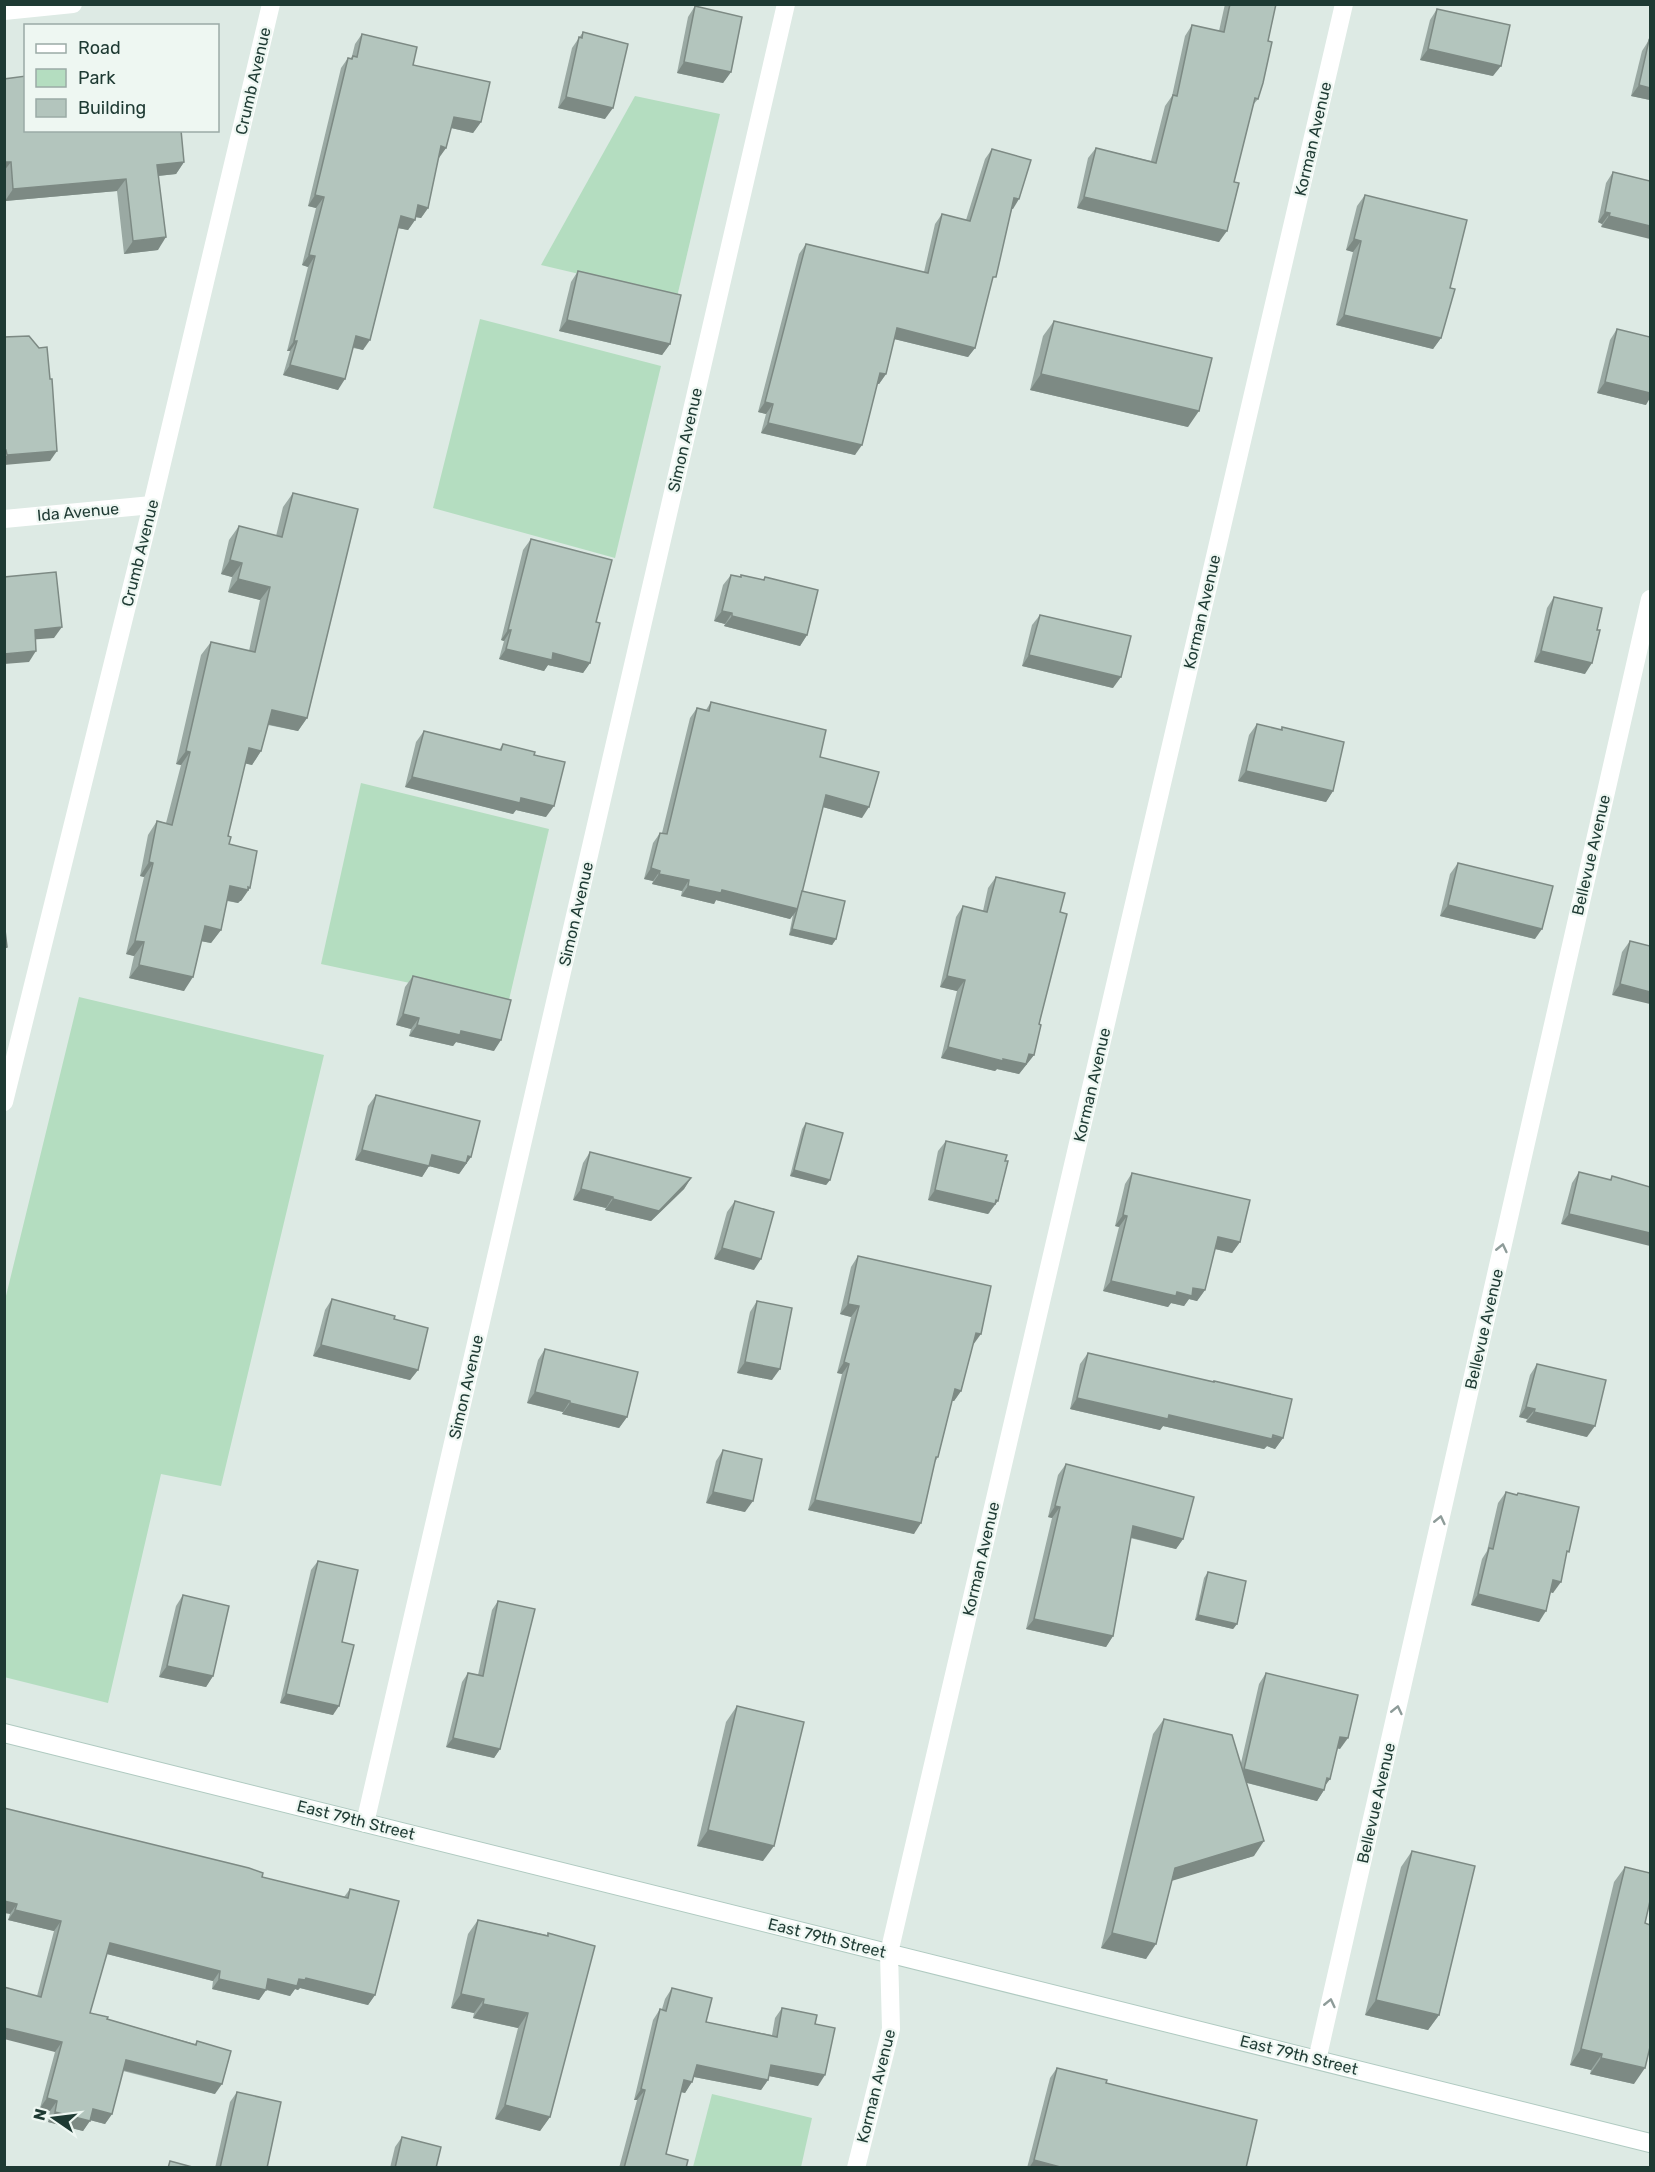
<svg xmlns="http://www.w3.org/2000/svg" width="1655" height="2172" font-family="Rubik,sans-serif">
<rect width="100%" height="100%" fill="#ddeae4"/>
<!-- green -->
<g fill="#b4ddc0">
<path d="M635,96L720,114L677,297L541,265Z"/>
<path d="M480,319L661,366L615,558L433,508Z"/>
<path d="M361,783L549,829L508,1004L321,964Z"/>
<path d="M79,997L324,1055L221,1486L161,1474L108,1703L4,1677L5,1300Z"/>
<path d="M712,2094L812,2118L801,2167H693Z"/>
</g>
<g fill="none" stroke-linecap="round" stroke-linejoin="round">
<defs>
<path id="secondary" d="M4,1733L1650,2143"/>
</defs>
<!-- secondary casing -->
<use href="#secondary" stroke="#b0cac1" stroke-width="20"/>
<!-- minor -->
<g stroke="#fff" stroke-width="18">
<path d="M4,11L73,4"/>
<path d="M4,519L152,505"/>
<path d="M4,1102L152,505L271,4"/>
<path d="M365,1823L786,4"/>
<path d="M1317,2060L1650,599"/>
<path d="M856,2168L891,2029L889,1953L1344,4"/>
</g>
<!-- secondary -->
<use href="#secondary" stroke="#fff" stroke-width="18"/>
</g>
<!-- wall -->
<g fill="#9aa9a3">
<path d="M1225,4H1276L1268,41L1258,99L1253,105L1219,242L1077,208L1088,158L1096,148L1151,161L1165,106L1172,96L1185,36L1192,25L1219,31Z"/>
<path d="M695,6L731,72L723,83L677,73L688,17Z"/>
<path d="M1437,9L1493,76L1420,60L1430,20Z"/>
<path d="M583,32L605,119L558,108L572,48Z"/>
<path d="M362,34L413,65L481,122L473,133L451,128L446,148L438,158L428,208L421,218L415,217V220L408,230L398,228L363,350L353,348L338,390L283,375L290,351H287L308,267L302,265L316,208L308,206L341,68L348,58H351L352,56L355,44Z"/>
<path d="M1649,40L1650,41V100L1631,96L1642,51Z"/>
<path d="M4,79L26,130L184,162L176,174L158,176V250L124,254L117,191L5,201Z"/>
<path d="M992,149L1013,209H1012L991,284L975,348L968,357L894,339L886,374L879,384H877L855,455L761,433L766,414L758,412L799,254L806,244L924,272L935,224L942,214L966,220L985,159Z"/>
<path d="M1613,172L1650,181L1601,227L1602,224L1598,222L1606,183Z"/>
<path d="M1365,195L1441,338L1433,349L1336,325L1353,252L1346,250L1357,206Z"/>
<path d="M578,271L670,344L662,355L559,331L571,282Z"/>
<path d="M1054,321L1188,427L1030,390L1043,336Z"/>
<path d="M1617,329L1646,405L1597,393L1610,340Z"/>
<path d="M293,493L307,718L298,731L268,725L261,751L252,765L245,763L228,836L229,844L241,901H240L238,903L227,901L221,930L211,943L201,941L184,991L129,978L134,956L126,954L144,877L140,876L148,835L157,821L166,823L181,765L176,764L201,655L211,642L249,651L260,600L228,592L232,577L221,574L229,540L239,526L276,536L283,507Z"/>
<path d="M531,539L596,622L590,663L583,673L548,665L544,671L499,659L504,641L501,640L523,550Z"/>
<path d="M731,575L740,577L741,575L763,580L765,577L807,635L800,646L724,626L725,624L714,621L723,585Z"/>
<path d="M1554,597L1585,674L1534,662L1547,608Z"/>
<path d="M1040,615L1113,688L1022,666L1032,625Z"/>
<path d="M711,702L820,757L862,818L823,807L802,891L836,939L832,945L789,935L793,915L790,919L716,900L714,904L681,896L682,891L652,884L653,881L644,879L653,843L660,833H662L690,718L697,708L706,710Z"/>
<path d="M1257,724L1280,730L1282,727L1333,791L1326,802L1238,781L1249,735Z"/>
<path d="M424,731L499,750L503,744L534,755L546,817L516,810L513,814L405,787L416,742Z"/>
<path d="M1458,863L1535,939L1440,916L1450,874Z"/>
<path d="M996,877L1060,912L1034,1055L1019,1074L997,1069L995,1071L941,1058L957,991L940,987L956,917L963,906L983,911L988,888Z"/>
<path d="M1630,941L1650,946L1612,995L1622,952Z"/>
<path d="M413,976L494,1051L456,1042L453,1046L409,1036L411,1029L396,1025L405,987Z"/>
<path d="M376,1095L471,1157L459,1174L429,1166L422,1177L355,1160L368,1106Z"/>
<path d="M806,1123L830,1180L826,1185L790,1176L802,1129Z"/>
<path d="M946,1141L990,1212L988,1214L928,1200L938,1151Z"/>
<path d="M590,1152L691,1178L684,1189L651,1221L605,1210L606,1208L573,1200L583,1163Z"/>
<path d="M1579,1172L1610,1180L1612,1176L1650,1187L1561,1224L1572,1183Z"/>
<path d="M1132,1173L1240,1242L1232,1253L1215,1249L1205,1290L1197,1301L1189,1299L1184,1306L1171,1303L1168,1307L1103,1291L1119,1227L1115,1226L1125,1184Z"/>
<path d="M735,1201L754,1270L714,1259L727,1212Z"/>
<path d="M858,1256L973,1345L961,1391L954,1401H952L938,1457L935,1462L914,1534L808,1510L842,1374L837,1373L851,1317L840,1314L851,1267Z"/>
<path d="M332,1299L394,1319L418,1370L410,1380L313,1356L325,1310Z"/>
<path d="M757,1301L772,1380L737,1373L750,1312Z"/>
<path d="M545,1349L627,1417L619,1428L562,1414L563,1412L527,1403L538,1360Z"/>
<path d="M1088,1353L1213,1382L1214,1381L1283,1438L1275,1449L1267,1446L1264,1449L1163,1426L1160,1430L1070,1409L1080,1364Z"/>
<path d="M1537,1364L1587,1437L1526,1422L1527,1419L1519,1417L1530,1375Z"/>
<path d="M723,1450L745,1512L706,1503L716,1461Z"/>
<path d="M1066,1464L1183,1539L1176,1549L1130,1538L1113,1636L1106,1647L1026,1629L1052,1518L1048,1517L1058,1475Z"/>
<path d="M1506,1492L1566,1556L1553,1593L1551,1592L1539,1622L1471,1605L1482,1559L1487,1551L1498,1503Z"/>
<path d="M318,1561L342,1642L333,1715L280,1703L311,1570Z"/>
<path d="M1208,1572L1237,1624L1233,1629L1195,1620L1204,1578Z"/>
<path d="M183,1595L213,1676L206,1687L159,1677L176,1606Z"/>
<path d="M498,1601L500,1749L494,1758L446,1747L462,1682L468,1673L478,1675L492,1610Z"/>
<path d="M1266,1673L1340,1749L1337,1748L1330,1779L1325,1785L1324,1790L1317,1801L1247,1783L1254,1856L1172,1880L1146,1959L1101,1948L1153,1734L1164,1719L1241,1763L1259,1684Z"/>
<path d="M737,1706L763,1861L697,1846L726,1722Z"/>
<path d="M4,1808L262,1877L344,1897L350,1889L375,1995L368,2005L300,1988L298,1990L295,1989L290,1996L266,1990L259,2000L212,1989L213,1981L107,1954L90,2013L107,2019L195,2044L197,2041L215,2094L123,2071L112,2114L105,2124L90,2120L83,2131L48,2122L50,2111L40,2108L55,2052L37,1996L54,1931L8,1920L10,1914Z"/>
<path d="M1412,1851L1439,2015L1428,2030L1365,2015L1401,1867Z"/>
<path d="M1625,1867L1645,1923L1634,2084L1590,2074L1591,2070L1570,2065L1614,1882Z"/>
<path d="M478,1920L547,1935L548,1933L550,2117L540,2131L495,2119L518,2028L473,2018L474,2013L451,2008L468,1934Z"/>
<path d="M672,1988L706,2022L772,2035L775,2018L782,2008L815,2024L818,2086L769,2076L768,2080L761,2090L694,2077L685,2093L681,2092L666,2154L686,2168H619L637,2100H634L653,2020L660,2009H662L665,1999Z"/>
<path d="M1057,2068L1106,2083L1246,2168H1027L1050,2078Z"/>
<path d="M237,2092L267,2168H215L230,2102Z"/>
<path d="M402,2137L436,2168H390L395,2147Z"/>
</g>
<!-- shaded-wall -->
<g fill="#7d8a84">
<path d="M1428,49L1501,66L1493,76L1420,60Z"/>
<path d="M684,62L731,72L723,83L677,73Z"/>
<path d="M1639,85L1650,88V100L1631,96Z"/>
<path d="M566,97L613,108L605,119L558,108Z"/>
<path d="M454,117L481,122L473,133L447,127Z"/>
<path d="M441,146L446,148L439,158L434,157Z"/>
<path d="M4,162H11L4,171Z"/>
<path d="M184,162L176,174L148,177L157,165Z"/>
<path d="M126,179L117,191L5,201L13,189Z"/>
<path d="M315,195L324,197L316,208L308,206Z"/>
<path d="M1084,197L1227,231L1219,242L1077,208Z"/>
<path d="M1014,198L1019,199L1013,209L1007,208Z"/>
<path d="M418,205L428,208L421,218L411,216Z"/>
<path d="M1605,212L1610,213L1602,224L1598,222Z"/>
<path d="M401,216L415,220L408,230L393,227Z"/>
<path d="M1609,216L1650,226V239L1601,227Z"/>
<path d="M166,237L158,250L124,254L133,241Z"/>
<path d="M1354,239L1361,241L1353,252L1346,250Z"/>
<path d="M309,255L315,256L308,267L302,265Z"/>
<path d="M1344,315L1441,338L1433,349L1336,325Z"/>
<path d="M567,320L670,344L662,355L559,331Z"/>
<path d="M897,328L975,348L968,357L890,338Z"/>
<path d="M356,336L370,340L363,350L349,346Z"/>
<path d="M294,341H297L290,351H287Z"/>
<path d="M290,365L345,379L338,390L283,375Z"/>
<path d="M880,373L886,374L879,384L873,383Z"/>
<path d="M1041,374L1199,411L1188,427L1030,390Z"/>
<path d="M1605,382L1650,393V398L1646,405L1597,393Z"/>
<path d="M765,402L773,404L766,414L758,412Z"/>
<path d="M768,423L862,445L855,455L761,433Z"/>
<path d="M57,451L50,461L4,465V458L7,455Z"/>
<path d="M230,560L242,563L232,577L221,574Z"/>
<path d="M238,579L270,587L260,600L228,592Z"/>
<path d="M722,611L732,613L725,624L714,621Z"/>
<path d="M732,616L807,635L800,646L724,626Z"/>
<path d="M62,627L54,638L27,640L35,630Z"/>
<path d="M508,630H511L504,641L501,640Z"/>
<path d="M506,649L553,653L590,663L583,673L548,665L544,671L499,659Z"/>
<path d="M36,651L29,662L4,664V654Z"/>
<path d="M1541,651L1592,663L1585,674L1534,662Z"/>
<path d="M1029,655L1121,677L1113,688L1022,666Z"/>
<path d="M272,710L307,718L298,731L262,723Z"/>
<path d="M249,748L261,751L252,765L239,762Z"/>
<path d="M186,751L190,752L181,765L176,764Z"/>
<path d="M1246,771L1333,791L1326,802L1238,781Z"/>
<path d="M412,777L521,798L554,806L546,817L516,810L513,814L405,787Z"/>
<path d="M826,795L869,807L862,818L819,806Z"/>
<path d="M149,862L153,863L144,877L140,876Z"/>
<path d="M651,868L660,871L653,881L644,879Z"/>
<path d="M659,874L689,880L682,891L652,884Z"/>
<path d="M230,886L248,887L250,888L241,901H240L238,903L221,899Z"/>
<path d="M688,886L722,890L798,909L790,919L716,900L714,904L681,896Z"/>
<path d="M1448,905L1542,929L1535,939L1440,916Z"/>
<path d="M205,926L221,930L211,943L195,940Z"/>
<path d="M792,929L836,939L832,945L789,935Z"/>
<path d="M135,941L144,942L134,956L126,954Z"/>
<path d="M139,965L193,977L184,991L129,978Z"/>
<path d="M947,976L965,980L957,991L940,987Z"/>
<path d="M1620,984L1650,992V1004L1612,995Z"/>
<path d="M403,1014L419,1018L411,1029L396,1025Z"/>
<path d="M417,1025L461,1031L501,1040L494,1051L456,1042L453,1046L409,1036Z"/>
<path d="M948,1047L1003,1059L1029,1054L1034,1055L1019,1074L997,1069L995,1071L941,1058Z"/>
<path d="M362,1150L468,1156L471,1157L459,1174L429,1166L422,1177L355,1160Z"/>
<path d="M794,1170L830,1180L826,1185L790,1176Z"/>
<path d="M691,1178L684,1189L651,1221L605,1210L613,1199Z"/>
<path d="M581,1189L613,1197L606,1208L573,1200Z"/>
<path d="M935,1190L996,1200L998,1201L988,1214L928,1200Z"/>
<path d="M1569,1214L1650,1233V1246L1561,1224Z"/>
<path d="M1123,1215L1127,1216L1119,1227L1115,1226Z"/>
<path d="M1218,1237L1240,1242L1232,1253L1211,1248Z"/>
<path d="M722,1248L761,1259L754,1270L714,1259Z"/>
<path d="M1111,1281L1177,1292L1193,1288L1205,1290L1197,1301L1189,1299L1184,1306L1171,1303L1168,1307L1103,1291Z"/>
<path d="M848,1304L859,1306L851,1317L840,1314Z"/>
<path d="M976,1333L981,1334L973,1345Z"/>
<path d="M321,1345L418,1370L410,1380L313,1356Z"/>
<path d="M745,1362L780,1369L772,1380L737,1373Z"/>
<path d="M844,1362L849,1364L842,1374L837,1373Z"/>
<path d="M955,1389L961,1391L954,1401L947,1400Z"/>
<path d="M535,1392L570,1401L563,1412L527,1403Z"/>
<path d="M1077,1398L1169,1415L1283,1438L1275,1449L1267,1446L1264,1449L1163,1426L1160,1430L1070,1409Z"/>
<path d="M570,1403L627,1417L619,1428L562,1414Z"/>
<path d="M1526,1407L1535,1409L1527,1419L1519,1417Z"/>
<path d="M1534,1412L1595,1426L1587,1437L1526,1422Z"/>
<path d="M713,1492L753,1501L745,1512L706,1503Z"/>
<path d="M815,1500L921,1523L914,1534L808,1510Z"/>
<path d="M1055,1506L1060,1507L1052,1518L1048,1517Z"/>
<path d="M1133,1526L1183,1539L1176,1549L1125,1536Z"/>
<path d="M1553,1580L1561,1582L1553,1593L1546,1591Z"/>
<path d="M1478,1594L1546,1611L1539,1622L1471,1605Z"/>
<path d="M1198,1615L1237,1624L1233,1629L1195,1620Z"/>
<path d="M1034,1619L1113,1636L1106,1647L1026,1629Z"/>
<path d="M167,1666L213,1676L206,1687L159,1677Z"/>
<path d="M286,1694L339,1706L333,1715L280,1703Z"/>
<path d="M1340,1737L1348,1738L1340,1749L1333,1747Z"/>
<path d="M453,1738L500,1749L494,1758L446,1747Z"/>
<path d="M1244,1769L1330,1779L1322,1790H1324L1317,1801L1236,1780Z"/>
<path d="M708,1830L774,1846L763,1861L697,1846Z"/>
<path d="M1264,1841L1254,1856L1165,1883L1175,1868Z"/>
<path d="M4,1901L17,1904L10,1914L4,1913Z"/>
<path d="M15,1910L61,1921L54,1931L8,1920Z"/>
<path d="M1112,1933L1156,1944L1146,1959L1101,1948Z"/>
<path d="M110,1943L220,1971L213,1981L103,1953Z"/>
<path d="M306,1978L375,1995L368,2005L300,1988L298,1990L295,1989L290,1996L261,1988L268,1979H299Z"/>
<path d="M219,1979L266,1990L259,2000L212,1989Z"/>
<path d="M461,1994L484,1999L474,2013L451,2008Z"/>
<path d="M1376,2000L1439,2015L1428,2030L1365,2015Z"/>
<path d="M483,2004L528,2013L518,2028L473,2018Z"/>
<path d="M4,2028L62,2042L55,2052L4,2039Z"/>
<path d="M1581,2049L1602,2054L1591,2070L1570,2065Z"/>
<path d="M1601,2058L1645,2068L1634,2084L1590,2074Z"/>
<path d="M126,2060L222,2084L215,2094L119,2069Z"/>
<path d="M697,2065L768,2080L761,2090L689,2076Z"/>
<path d="M771,2065L825,2075L818,2086L764,2075Z"/>
<path d="M684,2080L692,2082L685,2093L677,2091Z"/>
<path d="M641,2089L645,2090L637,2100H634Z"/>
<path d="M47,2098L57,2101L50,2111L40,2108Z"/>
<path d="M505,2105L550,2117L540,2131L495,2119Z"/>
<path d="M93,2109L112,2114L105,2124L86,2119Z"/>
<path d="M55,2112L90,2121L83,2131L48,2122Z"/>
<path d="M1034,2160L1064,2168H1029Z"/>
</g>
<!-- building -->
<g fill="#b3c5bd" stroke="#7d8a84" stroke-width="1.5">
<path d="M1230,4H1276L1268,41L1272,42L1263,83L1258,99L1255,98L1234,182L1239,183L1227,231L1084,197L1096,148L1156,163L1173,95L1177,96L1192,25L1224,32Z"/>
<path d="M695,6L742,17L731,72L684,62Z"/>
<path d="M1437,9L1510,25L1501,66L1428,49Z"/>
<path d="M583,32L628,44L613,108L566,97L579,37L582,38Z"/>
<path d="M362,34L417,47L413,65L490,82L481,122L454,117L446,148L441,146L428,208L418,205L415,220L401,216L370,340L356,336L345,379L290,365L297,341H294L315,256L309,255L324,197L315,195L348,58L352,59L353,56L357,57Z"/>
<path d="M1649,40L1650,41V88L1639,85Z"/>
<path d="M26,76V130H181L184,162L157,165L166,237L133,241L126,179L13,189L11,162H4V79Z"/>
<path d="M992,149L1031,160L1019,199L1014,198L996,277H993L975,348L897,328L886,374L880,373L862,445L768,423L773,404L765,402L806,244L928,273L942,214L970,221Z"/>
<path d="M1613,172L1650,181V226L1609,216L1610,213L1605,212Z"/>
<path d="M1365,195L1467,220L1450,288L1455,289L1441,338L1344,315L1361,241L1354,239Z"/>
<path d="M578,271L681,295L670,344L567,320Z"/>
<path d="M1054,321L1212,358L1199,411L1041,374Z"/>
<path d="M1617,329L1650,337V393L1605,382Z"/>
<path d="M29,336L39,348L47,347L50,379H52L57,451L7,455L6,450H4V337Z"/>
<path d="M293,493L358,509L307,718L272,710L261,751L249,748L228,836L231,837L229,844L257,851L250,888L248,887V890L230,886L221,930L205,926L193,977L139,965L144,942L135,941L153,863L149,862L157,821L172,825L190,752L186,751L211,642L255,652L270,587L238,579L242,563L230,560L239,526L282,537Z"/>
<path d="M531,539L612,560L596,622L600,623L590,663L553,653L552,660L506,649L511,630H508Z"/>
<path d="M56,572L62,627L35,630L36,651L4,654V577Z"/>
<path d="M731,575L741,577V575L764,580L765,577L818,590L807,635L732,616V613L722,611Z"/>
<path d="M1554,597L1602,608L1597,630H1600L1592,663L1541,651Z"/>
<path d="M1040,615L1131,636L1121,677L1029,655Z"/>
<path d="M711,702L826,730L820,757L879,772L869,807L826,795L798,909L722,890L721,893L688,886L689,880L659,874L660,871L651,868L660,833L667,834L697,708L709,711Z"/>
<path d="M1257,724L1282,730V727L1344,742L1333,791L1246,771Z"/>
<path d="M424,731L501,750L503,744L535,752L534,755L565,762L554,806L521,798L520,803L412,777Z"/>
<path d="M1458,863L1553,886L1542,929L1448,905Z"/>
<path d="M996,877L1065,893L1060,912L1067,914L1039,1024L1041,1025L1034,1055L1029,1054L1026,1064L1003,1059V1061L948,1047L965,980L947,976L963,906L987,912Z"/>
<path d="M802,891L845,901L836,939L792,929Z"/>
<path d="M4,921L7,947L4,948Z"/>
<path d="M1630,941L1650,946V992L1620,984Z"/>
<path d="M413,976L511,1000L501,1040L461,1031L460,1035L417,1025L419,1018L403,1014Z"/>
<path d="M376,1095L480,1121L471,1157L468,1156L466,1163L432,1155L429,1166L362,1150Z"/>
<path d="M806,1123L843,1133L830,1180L794,1170Z"/>
<path d="M946,1141L1007,1155L1005,1161H1008L998,1201L996,1200L995,1204L935,1190Z"/>
<path d="M590,1152L691,1178L659,1211L613,1199V1197L581,1189Z"/>
<path d="M1579,1172L1611,1180L1612,1176L1650,1187V1233L1569,1214Z"/>
<path d="M1132,1173L1250,1200L1240,1242L1218,1237L1205,1290L1193,1288L1192,1296L1177,1292L1176,1296L1111,1281L1127,1216L1123,1215Z"/>
<path d="M735,1201L774,1212L761,1259L722,1248Z"/>
<path d="M858,1256L991,1286L981,1334L976,1333L961,1391L955,1389L938,1457H936L921,1523L815,1500L849,1364L844,1362L859,1306L848,1304Z"/>
<path d="M332,1299L395,1316L394,1319L428,1328L418,1370L321,1345Z"/>
<path d="M757,1301L792,1308L780,1369L745,1362Z"/>
<path d="M545,1349L638,1372L627,1417L570,1403V1401L535,1392Z"/>
<path d="M1088,1353L1214,1382V1381L1292,1399L1283,1438L1273,1435L1272,1439L1169,1415L1168,1419L1077,1398Z"/>
<path d="M1537,1364L1606,1380L1595,1426L1534,1412L1535,1409L1526,1407Z"/>
<path d="M723,1450L762,1459L753,1501L713,1492Z"/>
<path d="M1066,1464L1194,1497L1183,1539L1133,1526L1113,1636L1034,1619L1060,1507L1055,1506Z"/>
<path d="M1506,1492L1517,1495L1518,1493L1579,1507L1569,1552L1567,1551L1561,1582L1553,1580L1546,1611L1478,1594L1489,1548L1493,1549Z"/>
<path d="M318,1561L358,1570L342,1642L354,1645L339,1706L286,1694Z"/>
<path d="M1208,1572L1246,1581L1237,1624L1198,1615Z"/>
<path d="M183,1595L229,1606L213,1676L167,1666Z"/>
<path d="M498,1601L535,1609L500,1749L453,1738L468,1673L483,1676Z"/>
<path d="M1266,1673L1358,1695L1348,1738L1340,1737L1330,1779L1327,1778L1324,1790L1244,1769Z"/>
<path d="M737,1706L804,1722L774,1846L708,1830Z"/>
<path d="M1164,1719L1232,1735L1264,1841L1175,1868L1156,1944L1112,1933Z"/>
<path d="M4,1808L249,1868L263,1873L262,1877L348,1898L350,1889L399,1901L375,1995L306,1978L305,1980L299,1979L297,1986L268,1979L266,1990L219,1979L220,1971L110,1943L90,2013L108,2017L107,2019L196,2045L197,2041L231,2051L222,2084L126,2060L112,2114L93,2109L90,2121L55,2112L57,2101L47,2098L62,2042L4,2028V1987L41,1997L61,1921L15,1910L17,1904L4,1901Z"/>
<path d="M1412,1851L1475,1866L1439,2015L1376,2000Z"/>
<path d="M1625,1867L1650,1873V1901L1645,1923L1650,1925V2047L1645,2068L1601,2058L1602,2054L1581,2049Z"/>
<path d="M478,1920L548,1936V1933L595,1946L550,2117L505,2105L528,2013L483,2004L484,1999L461,1994Z"/>
<path d="M672,1988L712,1998L706,2022L777,2037L782,2008L817,2015L815,2024L835,2028L825,2075L771,2065L768,2080L697,2065L692,2082L684,2080L666,2154L688,2160L686,2168H624L645,2090L641,2089L660,2009L666,2011Z"/>
<path d="M1057,2068L1107,2080L1106,2083L1257,2120L1246,2168H1064L1034,2160Z"/>
<path d="M237,2092L281,2102L267,2168H220Z"/>
<path d="M402,2137L441,2147L436,2168H395Z"/>
<path d="M170,2161L196,2168H168Z"/>
</g>
<!-- one-way arrows -->
<defs><path id="oneway-chevron" d="M-2-3.5L2.5 0L-2 3.5" fill="none" stroke-width="1.6" stroke-linecap="round" stroke-linejoin="round" transform="scale(1.5)"/></defs>
<g stroke="#8e9c99">
<use href="#oneway-chevron" transform="translate(1502 1248) rotate(-77)"/>
<use href="#oneway-chevron" transform="translate(1440 1520) rotate(-77)"/>
<use href="#oneway-chevron" transform="translate(1397 1710) rotate(-77)"/>
<use href="#oneway-chevron" transform="translate(1330 2003) rotate(-77)"/>
</g>
<g text-anchor="middle" dominant-baseline="central" stroke-width="4.5" stroke-linejoin="round" paint-order="stroke">
<!-- street labels -->
<g font-size="16" fill="#1e3a33" stroke="#eef7f2">
<text transform="translate(253 81) rotate(-77)">Crumb Avenue</text>
<text transform="translate(1313 139) rotate(-77)">Korman Avenue</text>
<text transform="translate(685 440) rotate(-77)">Simon Avenue</text>
<text transform="translate(78 512) rotate(-5)">Ida Avenue</text>
<text transform="translate(140 553) rotate(-76)">Crumb Avenue</text>
<text transform="translate(1202 612) rotate(-77)">Korman Avenue</text>
<text transform="translate(1591 855) rotate(-77)">Bellevue Avenue</text>
<text transform="translate(576 914) rotate(-77)">Simon Avenue</text>
<text transform="translate(1092 1085) rotate(-77)">Korman Avenue</text>
<text transform="translate(1484 1329) rotate(-77)">Bellevue Avenue</text>
<text transform="translate(466 1387) rotate(-77)">Simon Avenue</text>
<text transform="translate(981 1559) rotate(-77)">Korman Avenue</text>
<text transform="translate(1376 1803) rotate(-77)">Bellevue Avenue</text>
<text transform="translate(356 1820) rotate(14)">East 79th Street</text>
<text transform="translate(827 1938) rotate(14)">East 79th Street</text>
<text transform="translate(1299 2055) rotate(14)">East 79th Street</text>
<text transform="translate(876 2086) rotate(-76)">Korman Avenue</text>
</g>
</g>
<!-- border -->
<rect width="1655" height="2172" fill="none" stroke="#1e3a33" stroke-width="12"/>
<!-- legend -->
<rect x="24" y="24" width="195" height="108" fill="#eef7f2" stroke="#9baba6" stroke-width="1.5"/>
<rect x="36" y="44" width="30" height="9" fill="#ffffff" stroke="#9baba6" stroke-width="1.5"/>
<text x="78" y="54" font-size="18" fill="#1e3a33">Road</text>
<rect x="36" y="69" width="30" height="18" fill="#b4ddc0" stroke="#9baba6" stroke-width="1.5"/>
<text x="78" y="84" font-size="18" fill="#1e3a33">Park</text>
<rect x="36" y="99" width="30" height="18" fill="#b3c5bd" stroke="#9baba6" stroke-width="1.5"/>
<text x="78" y="114" font-size="18" fill="#1e3a33">Building</text>
<!-- north arrow -->
<g transform="translate(54 2118) rotate(284)" stroke="#eef7f2" stroke-width="4.5" paint-order="stroke">
<path d="M0-4.5L10 22L0 15L-10 22Z" fill="#1e3a33"/>
<text y="-9" font-size="16" font-weight="bold" text-anchor="middle" fill="#1e3a33">N</text>
</g>
</svg>
